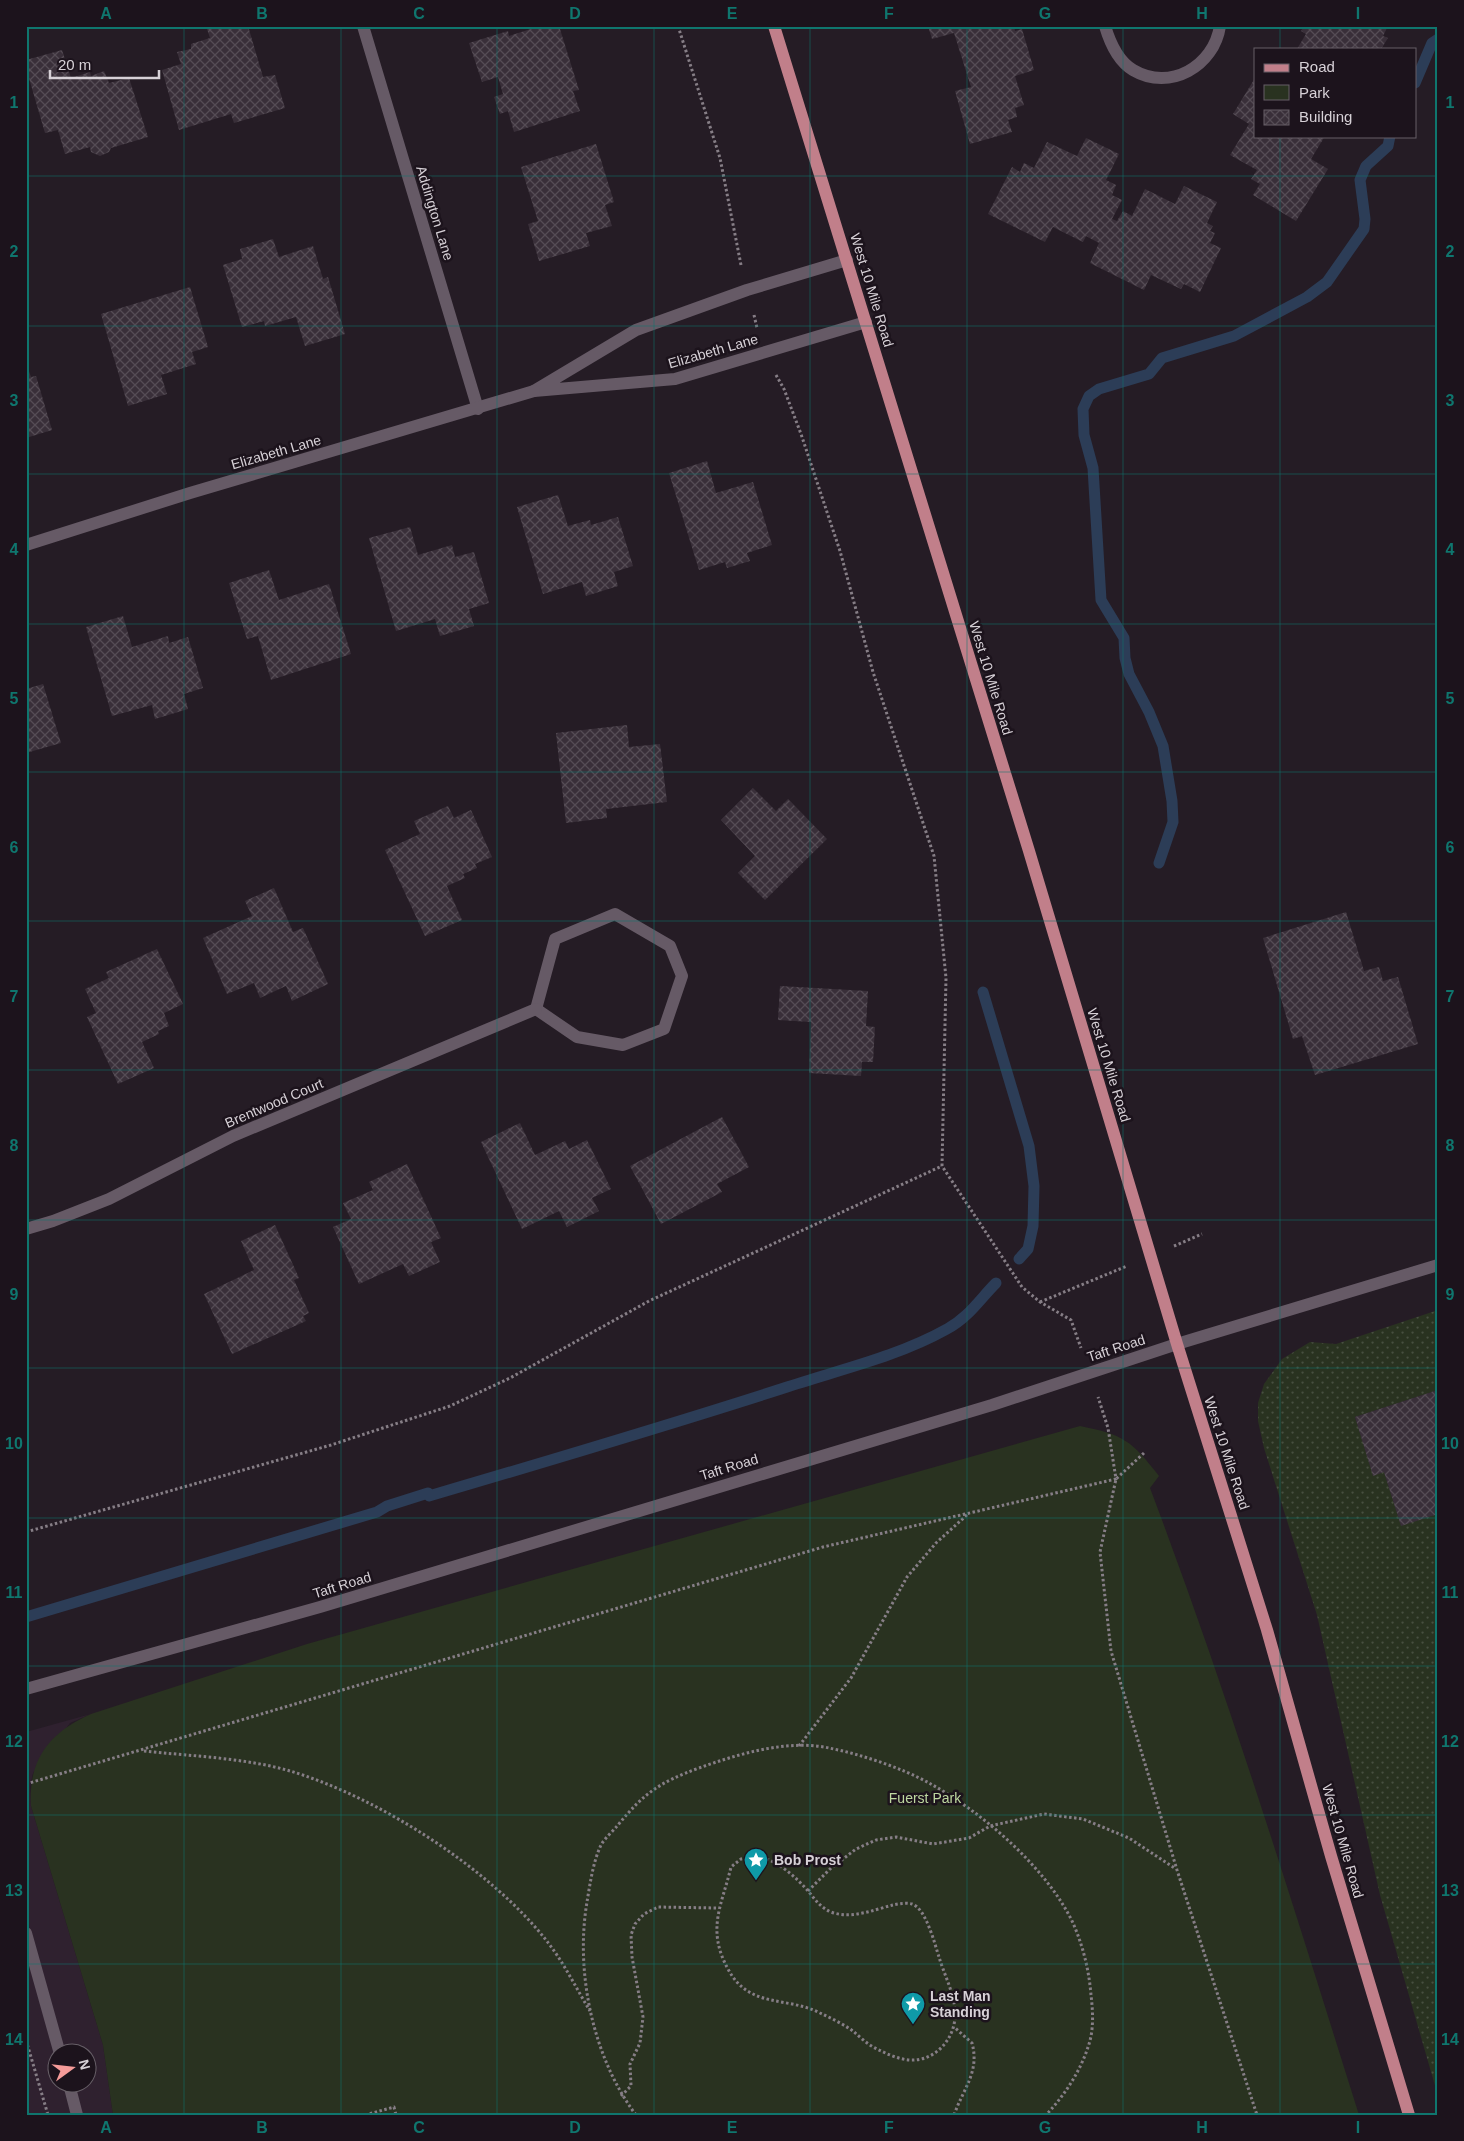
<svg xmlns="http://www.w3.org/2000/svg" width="1464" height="2141" font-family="Helvetica,sans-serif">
<defs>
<pattern id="grass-dots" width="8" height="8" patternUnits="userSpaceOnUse" patternTransform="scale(1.25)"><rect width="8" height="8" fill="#293220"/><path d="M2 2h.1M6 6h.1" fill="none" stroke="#474f40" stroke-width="1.8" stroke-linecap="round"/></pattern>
<pattern id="building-cross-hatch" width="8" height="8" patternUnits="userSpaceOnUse" patternTransform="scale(1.25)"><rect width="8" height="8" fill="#392f39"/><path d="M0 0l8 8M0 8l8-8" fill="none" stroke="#554c55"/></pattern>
</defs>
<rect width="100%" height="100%" fill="#251c25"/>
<!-- built -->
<path fill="#2f212f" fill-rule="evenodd" d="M91,1714L70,1723L33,1773L30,1787L31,1806L103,2045L113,2115H26V1732ZM58,2054H88V2084H58Z"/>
<!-- grass -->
<path fill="url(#grass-dots)" d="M1438,1310V1390L1355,1417L1373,1475L1384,1472L1401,1525L1438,1514V2096L1380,1895L1317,1615L1264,1448L1258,1421V1403L1264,1384L1282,1359L1310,1342L1336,1344Z"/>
<!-- park -->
<path fill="#293220" d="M1080,1426C1124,1435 1131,1440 1159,1476L1150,1488C1228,1694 1293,1905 1359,2115H113L103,2045L31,1806C28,1759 50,1732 91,1714L307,1644Z"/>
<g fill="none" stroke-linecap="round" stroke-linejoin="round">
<!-- stream -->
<g stroke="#2c3d57" stroke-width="11">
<path d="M1415,83L1432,43L1438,39"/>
<path d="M1159,863L1173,822L1172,801L1163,746L1149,712L1129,674L1125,658L1124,638L1101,600L1093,468L1084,435L1083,409L1089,396L1099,389L1149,374L1162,358L1234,336L1307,297L1327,282L1364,229L1365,219L1360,180L1366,166L1388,146L1390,136"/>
<path d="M983,992L1029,1146L1034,1186L1033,1226L1028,1249L1019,1259"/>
<path d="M26,1617L377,1512L387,1506L428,1493L429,1496C548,1461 666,1426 784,1388C838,1370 897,1357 947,1329C968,1318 980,1299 996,1283"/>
</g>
</g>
<!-- building -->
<g fill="url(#building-cross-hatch)">
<path d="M206,26H248L263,77L275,75L285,108L234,123L231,114L179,130L162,70L181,64L177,52L191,49V44L210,38Z"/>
<path d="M540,26H559L579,90L573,91L580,111L514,132L508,111L500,114L494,97L503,94L498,77L482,82L469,43L508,31L509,36Z"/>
<path d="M928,26H1014L1015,31L1022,29L1034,70L1015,76L1024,105L1015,108L1017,117L1008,120L1012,132L970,144L955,91L971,87L954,33L932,39Z"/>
<path d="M1304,26H1388L1383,36L1388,38L1381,49H1297L1306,34L1301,31Z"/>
<path d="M62,50L71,78L90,72L91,76L104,71L109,83L129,78L148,137L111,148L109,152L100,156L91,152L90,147L65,154L58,130L45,133L26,68V60Z"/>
<path d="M1255,78V136H1325L1311,159L1328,169L1296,221L1253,195L1260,184L1251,179L1257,170L1230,155L1249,124L1233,114Z"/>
<path d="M1086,138L1119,154L1106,180L1116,185L1112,195L1122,200L1112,219L1117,221L1123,211L1132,216L1145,189L1175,204L1184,186L1217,202L1207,223L1213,226L1210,231L1215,233L1210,243L1221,248L1200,292L1184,284L1181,289L1151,275L1144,290L1090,263L1099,243L1086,236L1083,242L1053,227L1045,242L988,214L1012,167L1020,172L1024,163L1034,168L1047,142L1077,156Z"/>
<path d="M596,144L614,202L605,205L612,226L586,233L590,246L539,261L528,224L538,221L521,167Z"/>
<path d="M273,239L279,257L313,246L323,279L328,277L345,334L305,346L296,317L265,326L264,321L242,327L223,265L242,259L240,249Z"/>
<path d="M190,287L208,347L192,352L196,364L161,375L167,394L128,406L101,314Z"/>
<path d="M26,363L31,377L36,376L52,430L26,438Z"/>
<path d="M707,461L716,493L753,482L772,545L747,553L750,561L727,568L725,562L699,570L669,473Z"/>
<path d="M558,495L568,526L590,520L591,525L618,517L633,566L614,572L618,586L586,596L582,582L543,594L517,507Z"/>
<path d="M410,527L418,555L452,545L455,557L474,552L489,603L469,609L474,626L440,636L435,619L396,631L369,538Z"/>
<path d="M269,570L279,600L329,584L351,654L271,680L258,636L247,639L229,583Z"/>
<path d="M123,616L132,647L168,636L169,643L188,637L203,688L184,694L188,709L155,719L152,705L112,716L86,627Z"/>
<path d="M43,684L61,743L26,753V689Z"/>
<path d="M627,725L629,747L660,744L667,802L606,809L607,818L566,823L556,733Z"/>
<path d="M753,788L776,811L788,799L827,839L765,900L738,873L755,856L721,820Z"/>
<path d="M448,806L454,818L471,810L492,857L475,864L477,868L463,874L465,878L447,886L462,920L425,936L385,850L420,834L414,821Z"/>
<path d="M274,888L293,932L303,928L328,984L292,1001L286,986L260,998L254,983L227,994L203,938L252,916L245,901Z"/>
<path d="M1346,912L1364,971L1379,967L1383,981L1398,977L1418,1044L1315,1075L1302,1036L1293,1039L1263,938Z"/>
<path d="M157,949L183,1004L164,1013L169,1026L158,1031L159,1034L142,1042L154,1068L118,1084L87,1017L96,1013L85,989L109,978L106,972Z"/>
<path d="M780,986L868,991L866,1026L875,1027L873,1062H862L861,1076L809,1073L811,1022L778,1020Z"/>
<path d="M722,1117L749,1167L717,1184L722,1192L661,1224L630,1166Z"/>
<path d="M520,1123L535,1155L565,1141L569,1149L587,1140L611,1189L592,1198L599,1211L567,1227L559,1211L522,1229L481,1142Z"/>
<path d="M407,1164L441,1238L431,1242L440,1262L409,1276L403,1264L359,1284L333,1227L351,1219L343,1203L373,1190L369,1182Z"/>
<path d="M275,1225L299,1278L294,1280L309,1313L303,1316L306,1321L232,1354L204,1294L254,1270L241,1241Z"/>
<path d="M1438,1390V1514L1401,1526L1384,1472L1373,1476L1355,1417Z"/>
</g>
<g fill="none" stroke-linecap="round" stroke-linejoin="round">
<!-- path -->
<g stroke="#867e86" stroke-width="3" stroke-dasharray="2.5 2.5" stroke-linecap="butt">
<path d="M678,26L720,158L741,265"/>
<path d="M754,315L757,328"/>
<path d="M776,375L784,389L801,434L840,551L873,672L934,856L946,978L942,1166L1022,1287L1040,1302L1071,1320L1081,1348"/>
<path d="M1174,1246L1202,1234"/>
<path d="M1040,1302L1127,1266"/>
<path d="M1144,1453L1116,1479L1100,1552L1111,1651L1177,1870L1257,2115"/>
<path d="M26,1532L331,1445L450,1406L510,1378L649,1301L942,1166"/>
<path d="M799,1746L851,1678L907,1577L936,1543L968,1514"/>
<path d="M144,1751C190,1756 246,1758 290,1771C378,1797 489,1868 546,1940C563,1961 576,1988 590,2011"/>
<path d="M26,1784L823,1547L1116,1479L1108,1428L1098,1397"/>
<path d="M757,1856C777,1860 796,1877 809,1892C816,1901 823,1910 834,1913C862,1921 893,1899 912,1904C926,1908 935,1945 939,1957C944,1974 954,1993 955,2011C957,2037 936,2062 909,2060C898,2059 887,2054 877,2049C868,2045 860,2037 853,2031C843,2024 831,2018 820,2013C787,1996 749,2009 728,1969C706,1929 722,1905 731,1867L741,1859Z"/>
<path d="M808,1891L830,1869L856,1849L876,1840L896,1837L933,1844L969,1838L990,1826L1044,1814L1083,1819L1129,1838L1176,1869"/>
<path d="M26,2040L48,2115"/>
<path d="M621,2096L631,2086L630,2064L640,2043L643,2017L632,1957L631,1935L635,1924L644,1914L658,1907L718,1908"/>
<path d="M365,2115L394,2107L396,2115"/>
<path d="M636,2115C593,2058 575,1972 587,1902C590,1884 593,1862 601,1845C605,1838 613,1831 618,1825C644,1793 660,1782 699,1768C738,1754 788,1739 829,1748C860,1754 902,1768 929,1783C982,1812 1047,1868 1073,1923C1083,1946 1089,1970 1091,1995C1093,2012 1094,2031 1088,2047C1080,2072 1064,2096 1046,2115"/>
<path d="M954,2115C963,2089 980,2072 972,2043L954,2027"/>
</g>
<!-- minor -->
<g stroke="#665a66" stroke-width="12">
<path d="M363,26L478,409"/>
<path d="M1105,26C1110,43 1118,61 1133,70C1170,92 1214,66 1220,26"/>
<path d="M847,260L747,290L636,330L534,391L675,379L866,322"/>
<path d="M26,545L190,493L534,391"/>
<path d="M615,914L670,946L682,976L664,1029L623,1045L577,1037L536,1009L555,939Z"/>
<path d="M26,1229L53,1221L109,1199L233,1136L536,1009"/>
<path d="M26,1689L320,1607L992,1405L1177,1344L1438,1265"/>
<path d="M26,1933L60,2054"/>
<path d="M69,2084L77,2115"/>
</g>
<!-- major -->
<path stroke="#c17f8a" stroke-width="12" d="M774,26L1029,851L1177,1344L1267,1630L1331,1856L1409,2115"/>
</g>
<!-- grid -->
<path fill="none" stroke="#0f766e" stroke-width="1" stroke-opacity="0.55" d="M184,26V2115M341,26V2115M497,26V2115M654,26V2115M810,26V2115M967,26V2115M1123,26V2115M1280,26V49M1280,136V2115M26,176H1438M26,326H1438M26,474H1438M26,624H1438M26,772H1438M26,921H1438M26,1070H1438M26,1220H1438M26,1368H1438M26,1518H1438M26,1666H1438M26,1815H1438M26,1964H1438"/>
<!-- icons -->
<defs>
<symbol id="sight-pin" viewBox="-11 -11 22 30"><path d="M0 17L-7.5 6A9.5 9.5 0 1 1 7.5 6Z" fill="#0f9aa8" stroke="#1c131c"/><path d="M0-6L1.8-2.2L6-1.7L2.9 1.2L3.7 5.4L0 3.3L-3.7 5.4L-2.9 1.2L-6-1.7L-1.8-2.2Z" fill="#fff"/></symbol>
</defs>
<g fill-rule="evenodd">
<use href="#sight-pin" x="742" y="1846" width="28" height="38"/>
<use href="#sight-pin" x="899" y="1990" width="28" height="38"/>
</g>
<g text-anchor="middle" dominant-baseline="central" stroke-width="5" stroke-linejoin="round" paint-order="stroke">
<!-- street labels -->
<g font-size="14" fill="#d7d1d7" stroke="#1c131c">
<text transform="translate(435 213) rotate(73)">Addington Lane</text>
<text transform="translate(872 290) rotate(73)">West 10 Mile Road</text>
<text transform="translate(713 351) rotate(-16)">Elizabeth Lane</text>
<text transform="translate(276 452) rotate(-16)">Elizabeth Lane</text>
<text transform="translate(991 678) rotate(73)">West 10 Mile Road</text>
<text transform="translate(1109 1065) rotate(73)">West 10 Mile Road</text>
<text transform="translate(274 1103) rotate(-23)">Brentwood Court</text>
<text transform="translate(1116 1348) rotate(-18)">Taft Road</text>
<text transform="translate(1227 1453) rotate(72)">West 10 Mile Road</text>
<text transform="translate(729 1467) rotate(-17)">Taft Road</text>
<text transform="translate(342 1585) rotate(-17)">Taft Road</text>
<text transform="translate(1343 1841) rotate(74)">West 10 Mile Road</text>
</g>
<!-- park labels -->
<g font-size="14" fill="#bed8a0" stroke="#1c131c">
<text x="925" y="1798">Fuerst Park</text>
</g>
<!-- poi labels -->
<g font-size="14" font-weight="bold" fill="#d7d1d7" stroke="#1c131c" text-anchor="start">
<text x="774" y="1860">Bob Prost</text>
<text x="930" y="1996">Last Man<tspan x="930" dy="16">Standing</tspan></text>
</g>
</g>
<!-- border -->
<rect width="1464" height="2141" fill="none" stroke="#1c131c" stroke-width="55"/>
<!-- legend -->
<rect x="1254" y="48" width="162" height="90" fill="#1c131c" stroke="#675f67"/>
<rect x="1264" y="64" width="25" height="8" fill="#c17f8a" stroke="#675f67"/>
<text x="1299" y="72" font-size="15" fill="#d7d1d7">Road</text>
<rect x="1264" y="85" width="25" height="15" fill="#293220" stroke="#675f67"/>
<text x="1299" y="98" font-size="15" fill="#d7d1d7">Park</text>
<rect x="1264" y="110" width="25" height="15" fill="url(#building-cross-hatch)" stroke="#675f67"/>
<text x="1299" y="122" font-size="15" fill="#d7d1d7">Building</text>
<!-- north arrow -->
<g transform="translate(72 2068) rotate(75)"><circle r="24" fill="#1c131c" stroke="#675f67"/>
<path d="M0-4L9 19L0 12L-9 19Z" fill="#f59b99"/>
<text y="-8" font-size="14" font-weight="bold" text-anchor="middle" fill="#d7d1d7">N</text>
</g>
<!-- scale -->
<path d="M50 70v8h109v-8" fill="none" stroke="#d7d1d7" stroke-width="2.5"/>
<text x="58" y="70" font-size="15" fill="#d7d1d7" stroke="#1c131c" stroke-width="4" paint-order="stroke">20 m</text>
<rect x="28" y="28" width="1408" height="2086" fill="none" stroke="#0f766e" stroke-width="2"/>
<g font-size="16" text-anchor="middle" font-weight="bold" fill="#0f766e">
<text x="106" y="19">A</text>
<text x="262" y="19">B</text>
<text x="419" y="19">C</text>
<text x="575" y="19">D</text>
<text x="732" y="19">E</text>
<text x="889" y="19">F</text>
<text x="1045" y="19">G</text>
<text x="1202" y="19">H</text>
<text x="1358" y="19">I</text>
<text x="14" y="108">1</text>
<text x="1450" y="108">1</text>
<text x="14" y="257">2</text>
<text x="1450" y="257">2</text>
<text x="14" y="406">3</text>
<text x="1450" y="406">3</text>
<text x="14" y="555">4</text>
<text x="1450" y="555">4</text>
<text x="14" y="704">5</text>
<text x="1450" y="704">5</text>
<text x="14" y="853">6</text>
<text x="1450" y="853">6</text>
<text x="14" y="1002">7</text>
<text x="1450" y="1002">7</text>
<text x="14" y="1151">8</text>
<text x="1450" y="1151">8</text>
<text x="14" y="1300">9</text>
<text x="1450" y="1300">9</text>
<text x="14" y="1449">10</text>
<text x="1450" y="1449">10</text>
<text x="14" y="1598">11</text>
<text x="1450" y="1598">11</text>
<text x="14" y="1747">12</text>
<text x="1450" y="1747">12</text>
<text x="14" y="1896">13</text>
<text x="1450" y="1896">13</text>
<text x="14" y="2045">14</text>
<text x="1450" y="2045">14</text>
<text x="106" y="2133">A</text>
<text x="262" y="2133">B</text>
<text x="419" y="2133">C</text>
<text x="575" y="2133">D</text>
<text x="732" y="2133">E</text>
<text x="889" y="2133">F</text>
<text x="1045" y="2133">G</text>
<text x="1202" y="2133">H</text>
<text x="1358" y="2133">I</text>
</g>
</svg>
